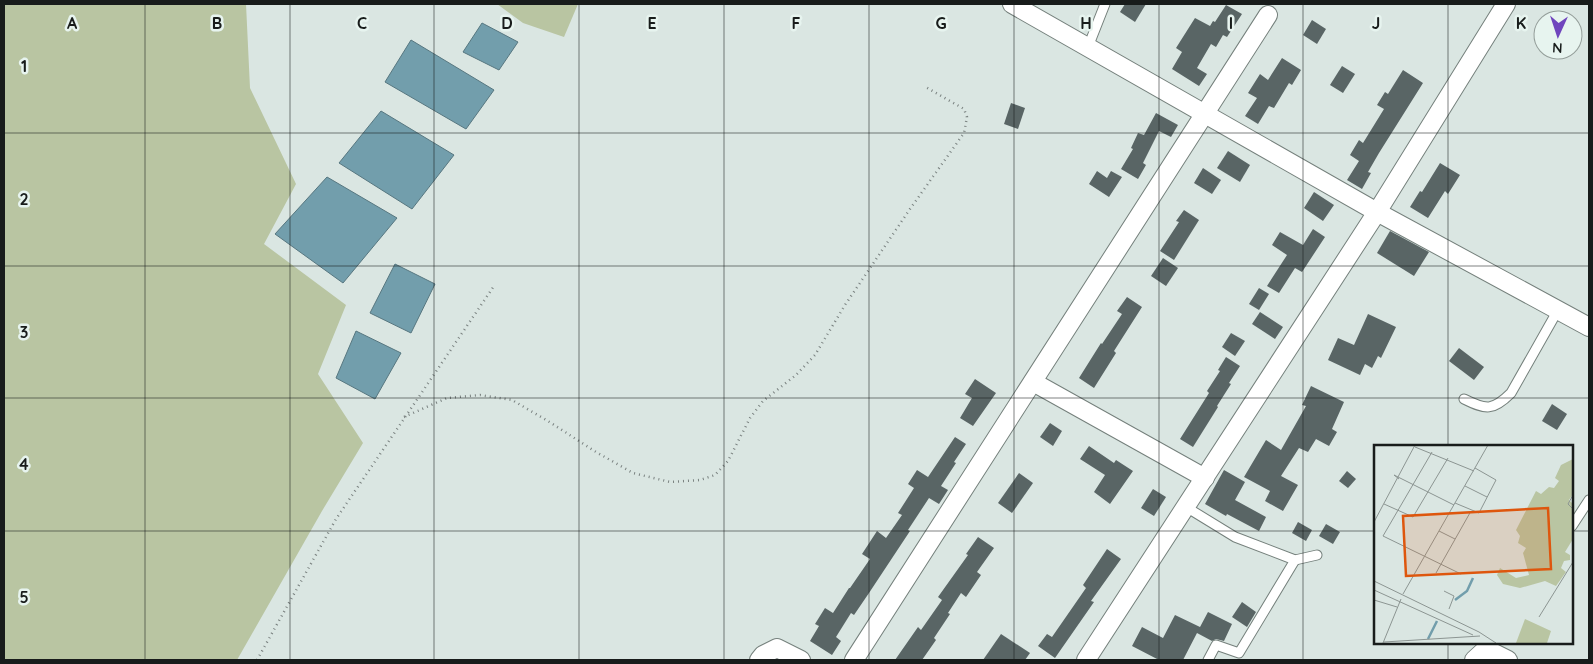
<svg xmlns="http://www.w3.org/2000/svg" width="1593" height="664" font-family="Quicksand,sans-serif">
<rect width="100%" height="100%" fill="#dae6e2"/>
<!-- green -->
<g fill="#b9c5a2">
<path d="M4,4H246L250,88L296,184L264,244L346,305L318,374L363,443L322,511L237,660H4Z"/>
<path d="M497,4H578L564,37L523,23Z"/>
</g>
<!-- water -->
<g fill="#729eac" stroke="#577780">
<path d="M482,23L518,42L499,70L463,52Z"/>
<path d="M411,40L494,90L466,129L385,82Z"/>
<path d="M381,111L454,155L412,209L339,163Z"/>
<path d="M327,177L397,218L343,283L275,234Z"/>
<path d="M395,264L435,284L411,333L370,313Z"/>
<path d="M356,331L401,353L375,399L336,378Z"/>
</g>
<!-- building -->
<g fill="#596565">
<path d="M1125,4H1146L1135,22L1120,12Z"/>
<path d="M1226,5L1242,14L1227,37L1223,35L1216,47L1211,44L1197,68L1207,74L1199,86L1172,69L1182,52L1176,48L1195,18L1210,26L1213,21L1215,22Z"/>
<path d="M1312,20L1326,29L1317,44L1303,35Z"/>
<path d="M1282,58L1301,70L1292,85L1289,83L1274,108L1269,106L1258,124L1245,116L1257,98L1248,93L1260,74L1268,80Z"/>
<path d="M1342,66L1355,74L1343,93L1330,85Z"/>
<path d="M1403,70L1423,83L1379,153L1368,172L1371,173L1362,189L1347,180L1359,161L1350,155L1359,140L1363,143L1384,109L1377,105L1385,92L1388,94Z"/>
<path d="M1011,103L1025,108L1018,129L1004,124Z"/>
<path d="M1156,113L1178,125L1171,137L1159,131L1143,163L1146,165L1138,179L1121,169L1133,149L1131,148L1138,133L1144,135Z"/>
<path d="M1228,151L1250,165L1240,182L1217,168Z"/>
<path d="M1440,163L1460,175L1448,194L1445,191L1428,218L1410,207L1420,191L1422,192Z"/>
<path d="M1203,168L1221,180L1212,194L1194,183Z"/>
<path d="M1097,171L1107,178L1111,171L1122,177L1109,197L1089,184Z"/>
<path d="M1314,192L1334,205L1323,221L1304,208Z"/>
<path d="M1184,210L1199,220L1174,260L1160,251L1179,222L1176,221Z"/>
<path d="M1313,229L1325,237L1302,272L1295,268L1279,293L1267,286L1287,255L1272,245L1280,232L1303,245Z"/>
<path d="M1390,231L1429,252L1414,276L1377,253Z"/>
<path d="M1163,258L1178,268L1166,286L1151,276Z"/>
<path d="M1259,288L1269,294L1259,310L1249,304Z"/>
<path d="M1127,297L1142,307L1114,351L1116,353L1094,388L1079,378L1101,343L1102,344L1122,314L1117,311Z"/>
<path d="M1260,312L1283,327L1275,339L1252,324Z"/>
<path d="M1368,314L1396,327L1381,358L1378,356L1372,368L1365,364L1360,375L1328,360L1338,338L1354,345Z"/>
<path d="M1231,333L1245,341L1235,356L1222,347Z"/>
<path d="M1459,348L1484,367L1474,380L1449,361Z"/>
<path d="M1226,357L1240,366L1229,383L1231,384L1217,406L1218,407L1193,447L1180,439L1209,393L1207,391L1220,371L1218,370Z"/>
<path d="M975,379L996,393L973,426L960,418L972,398L965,394Z"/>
<path d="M1311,386L1344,402L1332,429L1337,432L1329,446L1316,439L1308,452L1299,448L1281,476L1298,485L1283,511L1265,501L1270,491L1244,477L1266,440L1281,450L1306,406L1302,405Z"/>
<path d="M1552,404L1567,414L1557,430L1542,421Z"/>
<path d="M1050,423L1062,431L1053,446L1040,437Z"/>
<path d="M955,437L966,444L954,462L956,463L941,486L948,490L939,504L929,498L908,530L910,531L869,593L854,615L851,613L836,637L841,641L832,655L810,641L819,626L815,624L825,608L833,613L849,588H850L870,559L862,554L877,531L886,538L902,515L898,513L914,488L908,484L917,470L928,477Z"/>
<path d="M1089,446L1114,463L1116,460L1133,471L1110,504L1094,492L1105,475L1080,459Z"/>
<path d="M1224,470L1245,482L1235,500L1266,517L1259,531L1227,514L1226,516L1205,504Z"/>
<path d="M1347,471L1356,479L1348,488L1339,481Z"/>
<path d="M1019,473L1033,483L1012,513L998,503Z"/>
<path d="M1153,489L1166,497L1154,516L1141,508Z"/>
<path d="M1298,522L1312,530L1306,541L1292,533Z"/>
<path d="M1326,524L1340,532L1333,544L1319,536Z"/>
<path d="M978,537L994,548L977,572L981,575L966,597L961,593L948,613L950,614L934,638L936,640L922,660H895L918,627L921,630L942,600L938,597L968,555L966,554Z"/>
<path d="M1107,549L1121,559L1091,601L1094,602L1055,658L1038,646L1047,634L1052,637L1086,588L1083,585Z"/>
<path d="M1242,602L1256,612L1247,627L1232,617Z"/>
<path d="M1208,612L1232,624L1224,641L1216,639L1212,641L1197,633L1183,660H1159L1132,646L1142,627L1163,638L1175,615L1200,627Z"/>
<path d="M1001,634L1030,653L1025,660H983Z"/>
</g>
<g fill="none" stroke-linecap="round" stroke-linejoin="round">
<defs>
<g id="lane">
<path d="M1088,47L1105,4"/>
<path d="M1464,399C1486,410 1493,411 1511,393L1558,310"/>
<path d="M1186,507L1235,537L1295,560L1317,555"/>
<path d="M1572,526L1589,500"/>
<path d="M1208,660L1216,645L1239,653L1295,560"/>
</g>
<g id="street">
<path d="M1012,4L1377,212L1589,327"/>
<path d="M1033,382L1205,478"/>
<path d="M759,660L763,655L777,648L801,660"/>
<path d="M854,660L1268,15"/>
<path d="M1086,660L1377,212L1506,4"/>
<path d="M1474,660L1486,649L1508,660"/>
</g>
</defs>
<!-- lane casing -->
<use href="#lane" stroke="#75807c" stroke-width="11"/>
<!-- street casing -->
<use href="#street" stroke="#75807c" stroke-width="20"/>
<!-- path -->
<g stroke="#7a8280" stroke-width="2.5" stroke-dasharray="1 4" stroke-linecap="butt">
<path d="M404,417L447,398L480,395L512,400L548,421L596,452L633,473L670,482L700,480L715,475L728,461L750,418L763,401L796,375L815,355L845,305L910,209L964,133L967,117L964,109L924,86"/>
<path d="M257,660L336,519L494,286"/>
</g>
<!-- lane -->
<use href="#lane" stroke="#fff" stroke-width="9"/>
<!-- street -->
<use href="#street" stroke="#fff" stroke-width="18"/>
</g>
<!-- grid -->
<path fill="none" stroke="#181c1b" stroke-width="1" stroke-opacity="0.55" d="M145,4V660M290,4V660M434,4V660M579,4V660M724,4V660M869,4V660M1014,4V660M1159,4V660M1303,4V660M1448,4V447M4,133H1589M4,266H1589M4,398H1589M4,531H1376M1572,531H1589M1448,643V660"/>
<!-- overview -->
<g transform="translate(1374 445)">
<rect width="199" height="199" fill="#dae6e2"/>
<path d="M199,14V49L195,55L199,59V94L191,107L196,110V115L190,116L187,123L192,127L182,141L171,136L146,143L129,139L123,130L126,123L142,133L155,130L149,108L152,103L144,98L146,91L142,85L162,46L167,49L175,42L180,43L185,36L181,33L187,20ZM151,174L177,186L173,198H142Z" fill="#b9c5a2"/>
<path fill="none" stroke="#729eac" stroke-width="2.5" d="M81,155L93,146L99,133M54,194L63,176"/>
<path fill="none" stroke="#8c9592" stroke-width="1" d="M41,2L100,26M58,7L9,91L87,129M25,34L20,30L80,60M91,41L113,52M199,50L194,59L199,64M81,58L105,68L122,35L101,23M10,59L39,72L74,13M0,77L41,0M65,86L81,94M62,128L97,66M0,136L105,187L122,198M0,145L99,190M70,146L80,151L75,164M29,149L114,0M0,155L23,162M165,172L199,117M10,197L106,191M9,198L27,154"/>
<path fill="#de560d" fill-opacity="0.15" stroke="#de560d" stroke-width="2.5" d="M174,63L177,124L32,131L29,71Z"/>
<rect width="199" height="199" fill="none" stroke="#181c1b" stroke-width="2.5"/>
</g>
<g font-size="16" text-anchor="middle" font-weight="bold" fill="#181c1b" stroke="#e7f4ef" stroke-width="5" stroke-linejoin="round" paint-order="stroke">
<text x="72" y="29">A</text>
<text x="217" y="29">B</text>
<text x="362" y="29">C</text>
<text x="507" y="29">D</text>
<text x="652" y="29">E</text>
<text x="796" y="29">F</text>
<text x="941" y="29">G</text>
<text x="1086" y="29">H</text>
<text x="1231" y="29">I</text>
<text x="1376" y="29">J</text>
<text x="1521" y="29">K</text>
<text x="24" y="72">1</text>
<text x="24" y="205">2</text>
<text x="24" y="338">3</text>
<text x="24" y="470">4</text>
<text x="24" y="603">5</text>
</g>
<!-- border -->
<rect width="1593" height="664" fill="none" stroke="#181c1b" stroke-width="10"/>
<!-- north arrow -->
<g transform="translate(1558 35) rotate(183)"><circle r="24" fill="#e7f4ef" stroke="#949e9a"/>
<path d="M0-4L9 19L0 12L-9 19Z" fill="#6f45bd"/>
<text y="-8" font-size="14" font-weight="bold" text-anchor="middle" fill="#181c1b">N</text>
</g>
</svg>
